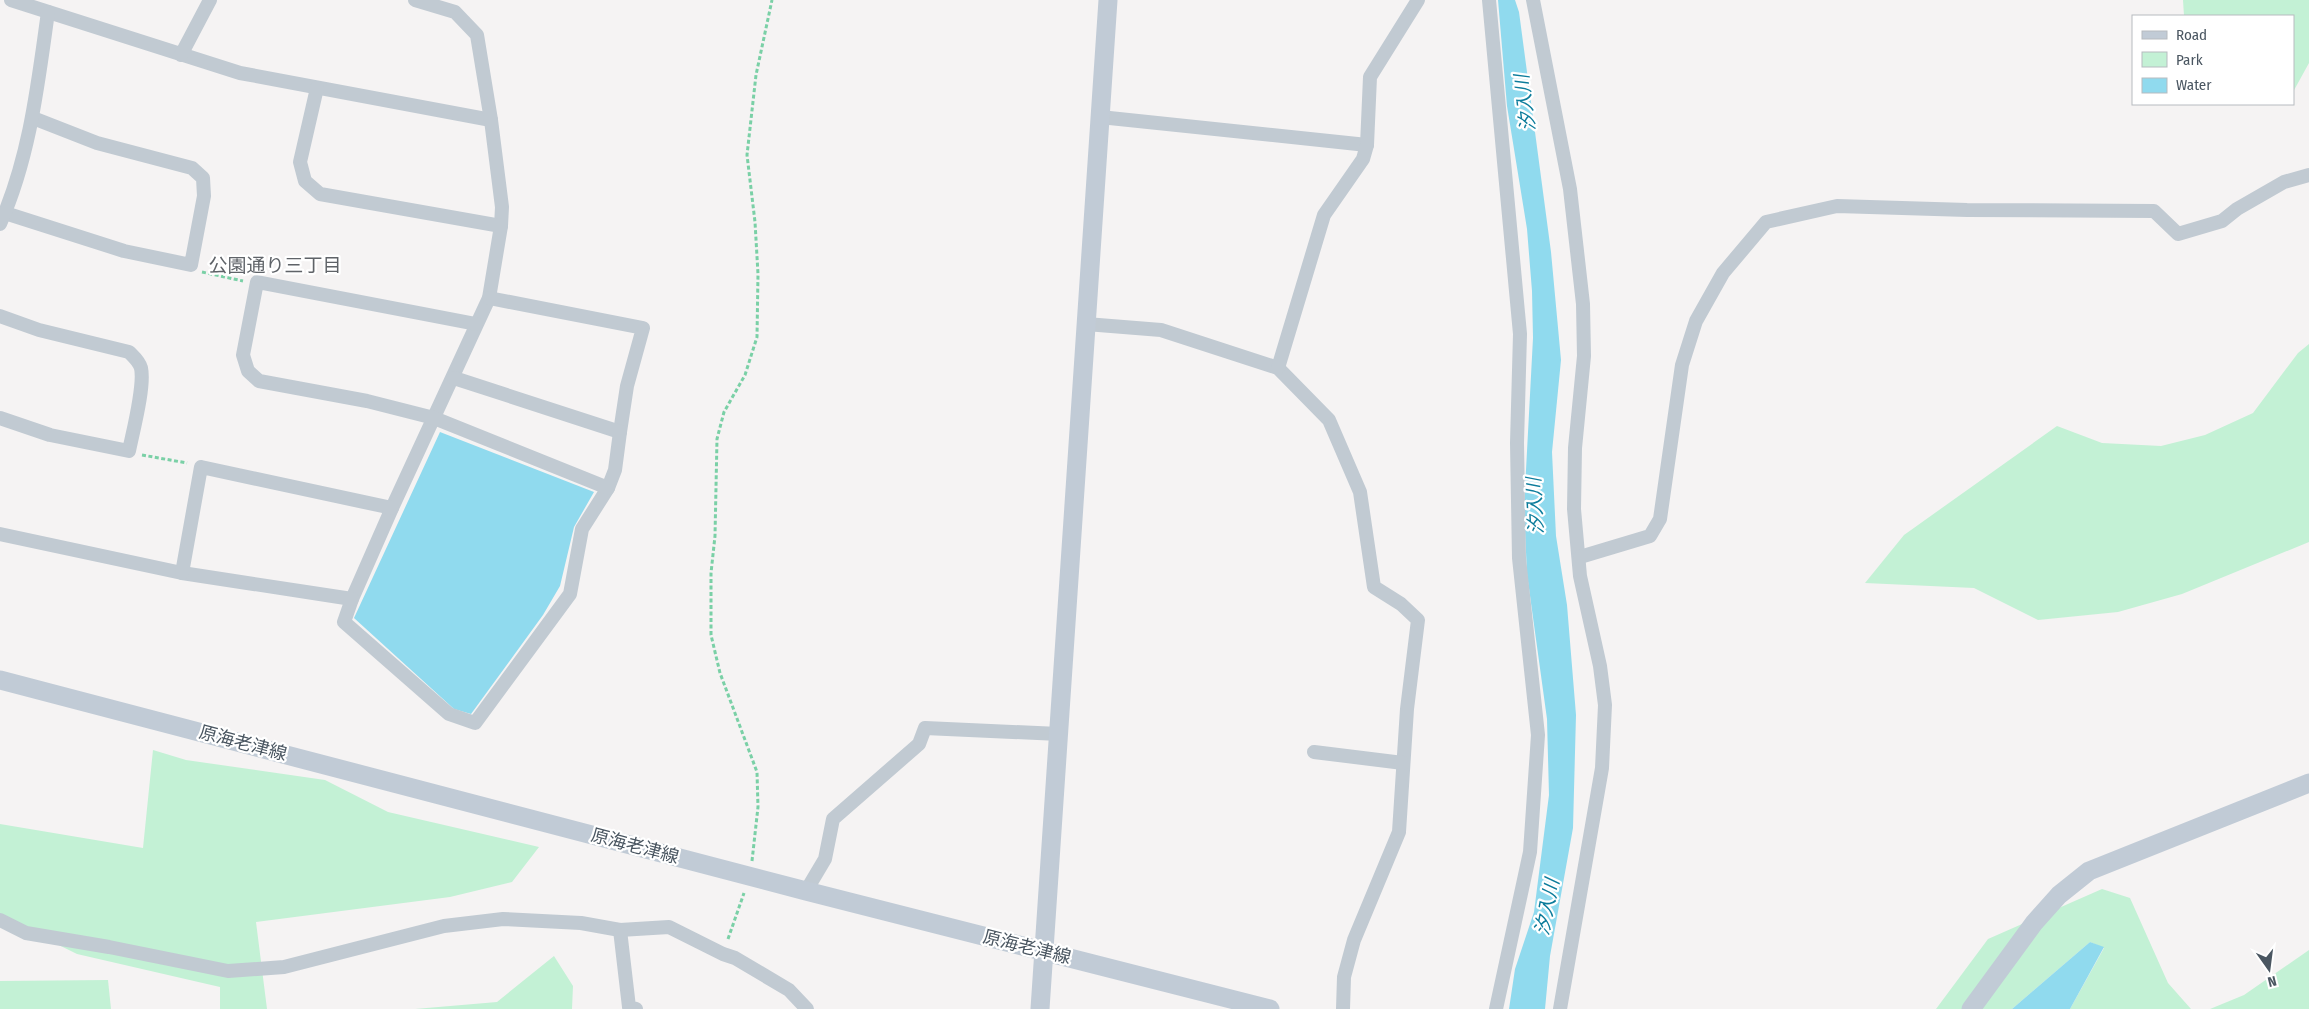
<svg xmlns="http://www.w3.org/2000/svg" width="2309" height="1009" font-family="'Fira Sans Condensed','Noto Sans JP',sans-serif">
<rect width="100%" height="100%" fill="#f5f3f3"/>
<!-- green -->
<g fill="#c3f1d5">
<path d="M2183,0H2309V63L2293,92V16H2184Z"/>
<path d="M2309,344V542L2182,594L2118,612L2038,620L1974,588L1865,583L1904,535L2057,426L2102,443L2161,446L2205,435L2253,413L2298,353Z"/>
<path d="M153,750L186,760L325,780L388,812L539,847L512,882L450,897L256,922L267,1009H220V987L77,954L0,916V824L143,848Z"/>
<path d="M2102,889L2130,898L2168,983L2191,1009H2070L2104,948L2090,942L2012,1009H1936L1988,939Z"/>
<path d="M2309,950V1009H2210L2244,995Z"/>
<path d="M554,956L573,986L572,1009H415L497,1002Z"/>
<path d="M108,980L111,1009H0V981Z"/>
</g>
<!-- water -->
<g fill="#90daee">
<path d="M1498,0H1515L1519,12L1551,252L1561,360L1552,452L1556,536L1567,605L1576,715L1573,828L1550,956L1545,1009H1509L1515,969L1534,912L1549,795L1547,719L1527,574L1525,530V489L1533,338L1532,291L1527,229L1507,106Z"/>
<path d="M440,432L594,492L574,527L560,586L543,615L471,714L454,709L354,618Z"/>
<path d="M2090,942L2104,947L2070,1009H2012Z"/>
</g>
<g fill="none" stroke-linecap="round" stroke-linejoin="round">
<!-- path -->
<g stroke="#7ad0a6" stroke-width="3" stroke-dasharray="4 2.5" stroke-linecap="butt">
<path d="M202,272L243,281"/>
<path d="M142,455L187,463"/>
<path d="M752,861L758,807L757,772L720,673L711,635V573L715,536L717,439L724,412L745,375L757,337L758,274L755,222L747,155L756,75L772,0"/>
<path d="M728,939L744,893"/>
</g>
<!-- street -->
<g stroke="#c1cad2" stroke-width="14">
<path d="M11,0L240,73L491,120"/>
<path d="M415,0L455,12L477,35L491,120L502,207L501,226L489,298L392,508L352,599L344,622L449,714L475,723L570,594L582,529L608,488"/>
<path d="M1489,0L1520,334L1517,443L1519,558L1538,735L1530,852L1496,1009"/>
<path d="M1533,0L1570,189L1583,304L1584,356L1575,448L1574,509L1580,576L1600,666L1605,705L1602,768L1560,1009"/>
<path d="M181,55L210,0"/>
<path d="M317,88L300,162L305,181L320,194L501,226"/>
<path d="M1100,117L1367,145"/>
<path d="M5,213L124,251L191,265L204,196L203,178L192,168L97,143L33,118"/>
<path d="M0,224C30,157 38,83 48,12"/>
<path d="M489,298L643,328L627,386L620,432"/>
<path d="M0,316L39,330L129,352C134,357 139,361 141,368C145,386 133,431 129,451L50,435L0,418"/>
<path d="M1086,324L1161,330L1278,368L1329,420L1360,492L1374,587L1401,604L1418,620L1407,709L1399,832L1354,940L1344,977L1343,1009"/>
<path d="M1278,368L1324,215L1363,159L1367,145L1370,77L1418,0"/>
<path d="M454,378L620,432L615,470L608,488L434,418L367,401L259,381L248,371L243,355L257,282L476,324"/>
<path d="M0,534L182,573L352,599"/>
<path d="M1580,557L1650,536L1660,519L1682,365L1696,321L1723,273L1766,222L1837,206L1967,210L2154,211L2178,234L2222,221L2237,209L2284,182L2309,175"/>
<path d="M182,573L201,467L392,508"/>
<path d="M1314,752L1403,763"/>
<path d="M806,891L825,859L833,819L919,744L925,728L1059,734"/>
<path d="M0,920L26,933L109,947L228,971L284,967L444,926L503,919L581,923L620,930L669,927L723,954L735,958L789,990L807,1009"/>
<path d="M620,930L629,1007L636,1009"/>
</g>
<!-- secondary -->
<g stroke="#c1cbd6" stroke-width="19">
<path d="M0,680L806,891L1270,1009"/>
<path d="M1040,1009L1108,0"/>
<path d="M1971,1009L2034,923L2059,895L2089,871L2309,783"/>
</g>
</g>
<g text-anchor="middle" dominant-baseline="central" stroke-width="4.5" stroke-linejoin="round" paint-order="stroke">
<!-- street labels -->
<g font-size="18" fill="#4a5661" stroke="#fff">
<text transform="translate(243 743) rotate(15)">原海老津線</text>
<text transform="translate(635 846) rotate(15)">原海老津線</text>
<text transform="translate(1027 947) rotate(14)">原海老津線</text>
</g>
<!-- water labels -->
<g font-size="19" font-style="italic" fill="#0c7c9b" stroke="#fff">
<text transform="translate(1525 103) rotate(-97)">汐入川</text>
<text transform="translate(1535 506) rotate(-93)">汐入川</text>
<text transform="translate(1547 907) rotate(-79)">汐入川</text>
</g>
<!-- neighbourhood labels -->
<g font-size="19" fill="#5f6368" stroke="#fff">
<text x="275" y="265">公園通り三丁目</text>
</g>
</g>
<!-- legend -->
<rect x="2132" y="15" width="162" height="90" fill="#ffffff" stroke="#b7bbc0"/>
<rect x="2142" y="31" width="25" height="8" fill="#c1cbd6" stroke="#b7bbc0"/>
<text x="2176" y="40" font-size="15" fill="#4a5661">Road</text>
<rect x="2142" y="52" width="25" height="15" fill="#c3f1d5" stroke="#b7bbc0"/>
<text x="2176" y="65" font-size="15" fill="#4a5661">Park</text>
<rect x="2142" y="78" width="25" height="15" fill="#90daee" stroke="#b7bbc0"/>
<text x="2176" y="90" font-size="15" fill="#4a5661">Water</text>
<!-- north arrow -->
<g transform="translate(2269 969) rotate(166)" stroke="#ffffff" stroke-width="4" paint-order="stroke">
<path d="M0-4L9 19L0 12L-9 19Z" fill="#4a5661"/>
<text y="-8" font-size="14" font-weight="bold" text-anchor="middle" fill="#4a5661">N</text>
</g>
</svg>
